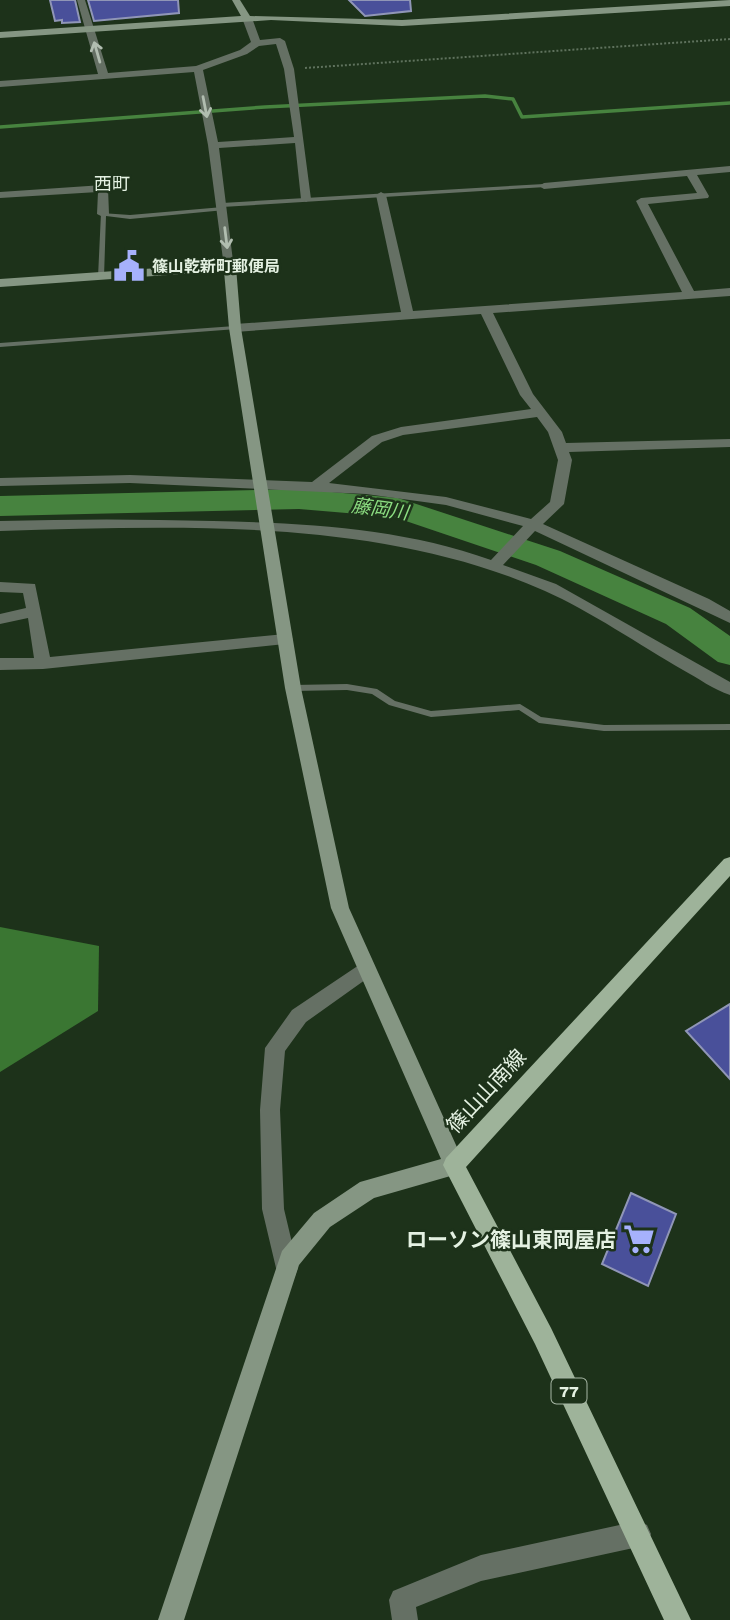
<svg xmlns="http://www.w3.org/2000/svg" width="730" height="1620" font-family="'Work Sans','Noto Sans JP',sans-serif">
<rect width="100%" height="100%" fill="#1d321a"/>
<!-- forest -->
<path fill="#3a7632" d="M0,927L99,946L98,1011L0,1072Z"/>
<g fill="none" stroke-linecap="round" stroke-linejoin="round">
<!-- stream -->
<path stroke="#47833f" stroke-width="3.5" d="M0,127L265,107L485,96L513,99L522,117L730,103"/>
<!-- river -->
<path fill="#47833f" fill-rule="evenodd" d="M299,489L398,498L560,551L690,608L730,636V665L718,662L666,624L536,565L394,517L299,509L0,516V496Z"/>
</g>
<!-- building -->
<g fill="#49509a" stroke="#9096b7" stroke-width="2">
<path d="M50,0H75L80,22L62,23V20L55,21Z"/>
<path d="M88,0H178L179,13L94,21Z"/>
<path d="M349,0H410L411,11L365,16Z"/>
<path d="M730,1004V1079L686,1031Z"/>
<path d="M631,1193L676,1214L648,1286L602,1264Z"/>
</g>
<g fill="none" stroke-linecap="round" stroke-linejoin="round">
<!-- path -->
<path stroke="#5f725d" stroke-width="2" stroke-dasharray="2 2" stroke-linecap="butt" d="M305,68L730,39"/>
<!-- lane -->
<g fill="#657064" fill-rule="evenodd">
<path d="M544,184L546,185V187L222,207L219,205L222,203Z"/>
<path d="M223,207L225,208V210L130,219L106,216L104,277L101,279L98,277L101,213L130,215Z"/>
<path d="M235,326L238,328L237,329L0,347V343Z"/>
<path d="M347,684L377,689L395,701L431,711L520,704L541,717L604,725L730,724V730L604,731L539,723L519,710L431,717L389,705L372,694L347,690L293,691L289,688L293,685Z"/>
</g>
<!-- street -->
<g fill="#657064" fill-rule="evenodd">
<path d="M77,0H85L108,73L196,66L240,50L251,42L242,18L247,15L252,18L260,40L280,38L285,41L294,69L311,199L306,202L301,199L295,143L219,148L234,269L224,267L208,145L194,72L0,87V81L98,74ZM276,44L284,69L294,137L218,142L203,70L247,54L259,46Z"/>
<path d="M730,166V172L697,175L709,196L708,198L648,204L694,291L730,288V296L493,313L533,394L562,432L566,443L730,439V447L569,452L572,460L564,504L543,524L709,599L730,611V623L535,531L503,565L556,584L730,682V695C714,690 698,678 683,670C640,645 590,611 545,591C378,517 179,526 0,531V521C71,519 142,519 213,521C306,523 403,528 491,560L523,526L446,505L366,494L130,483L0,486V478L130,475L312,482L372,436L401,427L531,409L520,395L481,314L235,332L229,328L235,324L401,312L376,195L381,192L386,195L413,311L682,292L636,201L641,198L697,193L687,176L544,189L539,186L544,183ZM537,417L548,432L558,460L550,502L531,519L446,497L329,483L382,442L403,435Z"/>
<path d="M103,185L108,188L109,214L103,217L97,214L98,192L0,198V192Z"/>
<path d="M0,582L35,584L50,657L285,634L293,639L285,644L43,669L0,670V658H34L28,618L0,624V614L26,608L23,593L0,592Z"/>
<path d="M365,961L372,963L375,969L372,975L306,1022L285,1051L280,1110L284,1209L298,1268L295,1276L287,1279L279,1276L276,1268L262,1209L260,1110L265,1048L292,1010Z"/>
<path d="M638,1521L647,1525L651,1534L647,1543L638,1547L481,1581L416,1607L418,1620H392L389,1600L393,1591L481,1555Z"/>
</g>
<!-- secondary -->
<g fill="#859683" fill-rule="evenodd">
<path d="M232,0H240L250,16L402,20L730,0V6L402,26L271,20L0,38V32L241,16Z"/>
<path d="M230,263L236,267L241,328L301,688L349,908L465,1165L462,1172L454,1175L374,1198L330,1227L299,1265L184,1620H158L282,1251L314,1213L360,1182L441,1159L331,908L285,688L229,328L224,271L0,287V279Z"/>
</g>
<!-- primary -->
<path fill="#9eb39a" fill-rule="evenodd" d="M730,857V876L466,1167L551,1328L691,1620H664L535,1344L443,1165L446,1158L724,859Z"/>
</g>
<!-- one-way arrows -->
<defs><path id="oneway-shaft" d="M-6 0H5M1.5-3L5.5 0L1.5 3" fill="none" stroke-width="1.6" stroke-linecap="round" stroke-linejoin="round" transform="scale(1.75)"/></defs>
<g stroke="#b1bdb0">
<use href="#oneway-shaft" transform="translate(97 52) rotate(-106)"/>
<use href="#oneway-shaft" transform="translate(205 107) rotate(79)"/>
<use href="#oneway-shaft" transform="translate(226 238) rotate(83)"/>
</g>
<!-- icons -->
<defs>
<symbol id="civic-bare" viewBox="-9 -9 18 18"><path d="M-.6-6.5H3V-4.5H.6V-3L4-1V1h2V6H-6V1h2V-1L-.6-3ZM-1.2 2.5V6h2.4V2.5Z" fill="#a6b1fc" stroke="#1d321a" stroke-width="2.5" paint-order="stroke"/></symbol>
<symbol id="supermarket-bare" viewBox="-9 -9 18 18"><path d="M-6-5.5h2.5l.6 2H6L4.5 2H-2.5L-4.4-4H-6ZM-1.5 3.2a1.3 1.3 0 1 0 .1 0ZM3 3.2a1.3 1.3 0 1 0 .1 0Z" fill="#a6b1fc" stroke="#1d321a" stroke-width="2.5" paint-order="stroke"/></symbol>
</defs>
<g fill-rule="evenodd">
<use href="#civic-bare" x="107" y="244" width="44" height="44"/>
<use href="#supermarket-bare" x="617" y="1217" width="44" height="44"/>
</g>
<g text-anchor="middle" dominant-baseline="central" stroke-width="5" stroke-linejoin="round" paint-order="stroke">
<!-- far-poi labels -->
<g font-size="16" font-weight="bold" fill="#e4f1e2" stroke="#1d321a" text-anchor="start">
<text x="152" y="266">篠山乾新町郵便局</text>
</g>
<!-- shield labels -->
<rect fill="#1d321a" stroke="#a8b8a6" stroke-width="2" x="551.5" y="1378.5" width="35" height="25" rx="5"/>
<g font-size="16" font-weight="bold" fill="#e4f1e2">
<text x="569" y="1391">77</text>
</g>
<!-- far-quarter labels -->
<g font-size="18" fill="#e4f1e2" stroke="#1d321a">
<text x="112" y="183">西町</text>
</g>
<!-- water labels -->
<g font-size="19" font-style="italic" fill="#8cdd81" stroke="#1d321a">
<text transform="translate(380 509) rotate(8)">藤岡川</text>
</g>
<!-- near-street labels -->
<g font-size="21" fill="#e4f1e2" stroke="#1d321a">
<text transform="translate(486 1091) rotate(-47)">篠山山南線</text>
</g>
<!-- near-poi labels -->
<g font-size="21" font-weight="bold" fill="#e4f1e2" stroke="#1d321a" text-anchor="end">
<text x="616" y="1239">ローソン篠山東岡屋店</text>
</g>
</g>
</svg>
